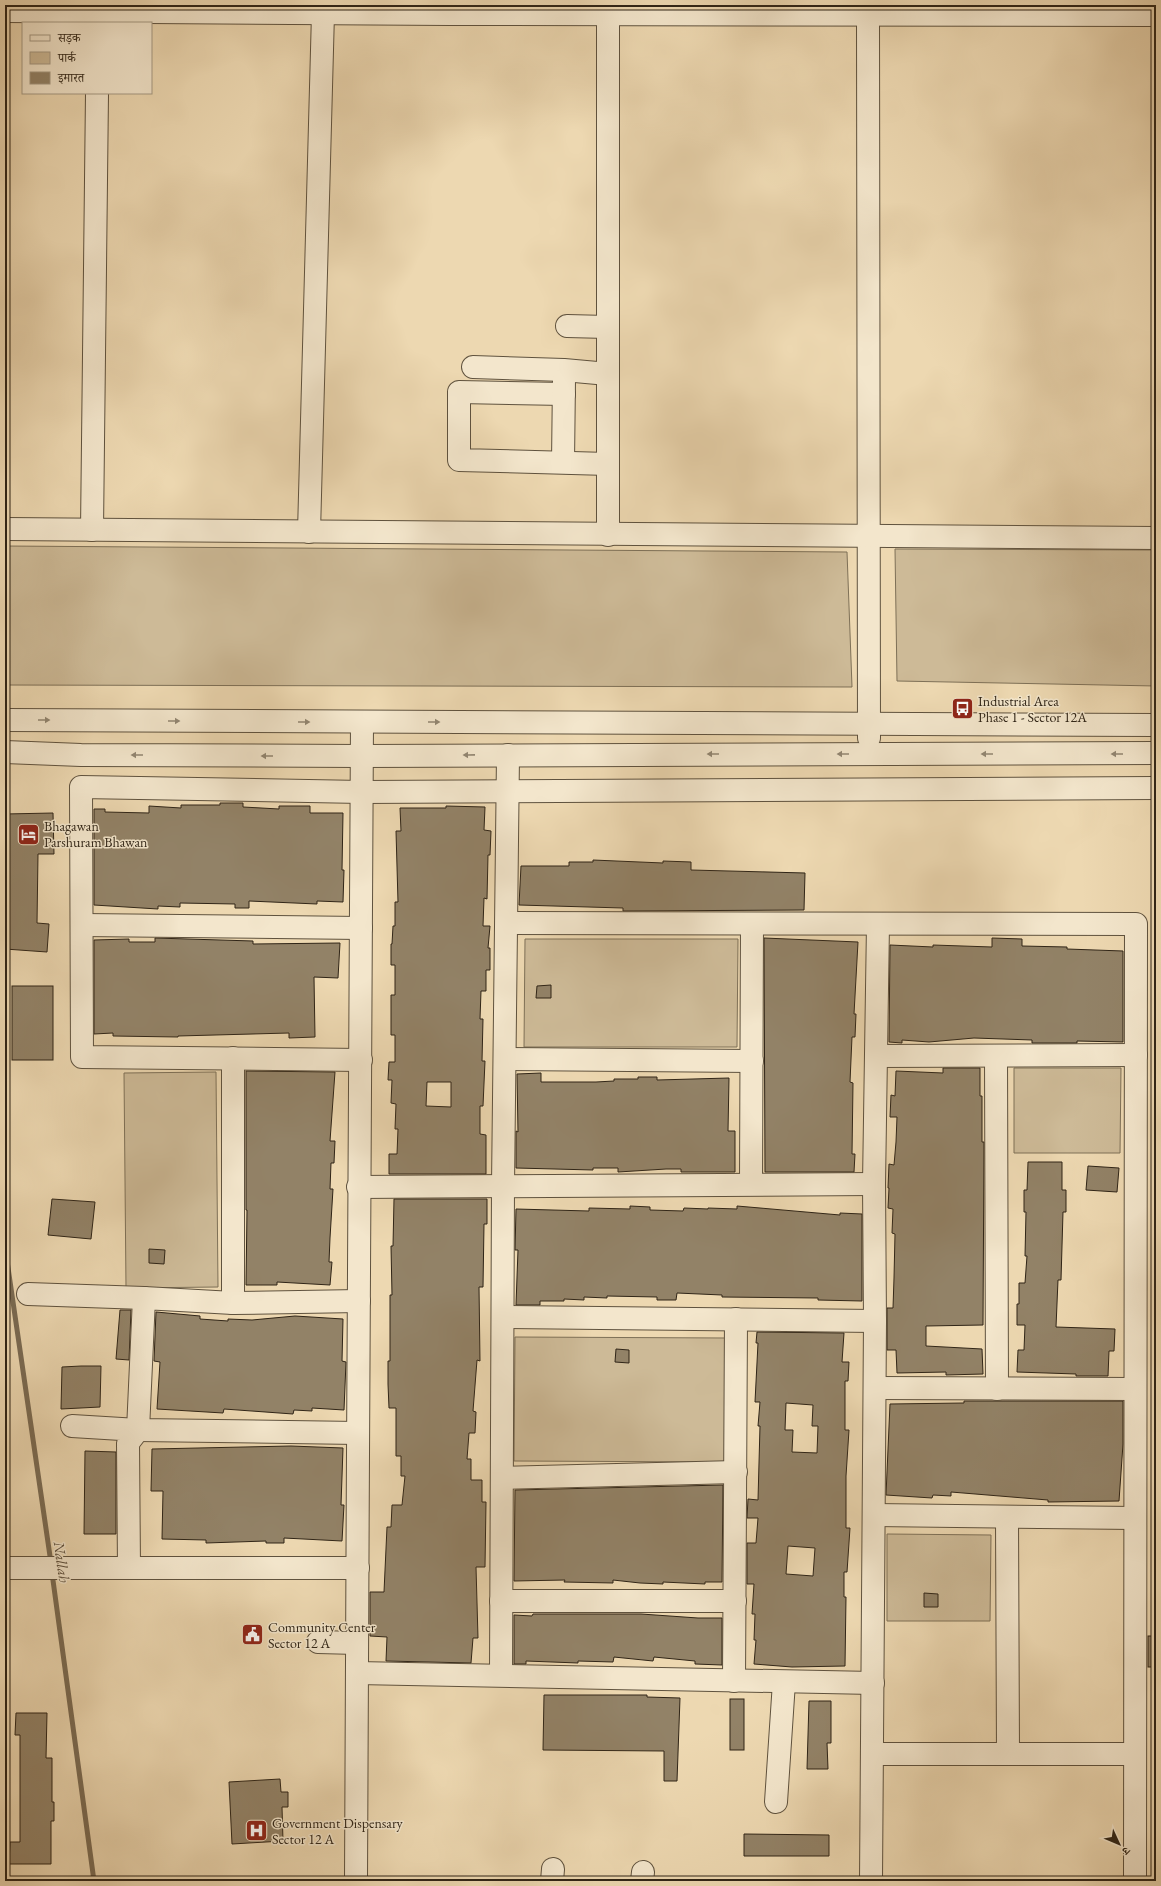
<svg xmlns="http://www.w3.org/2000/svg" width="1161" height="1886" font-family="'EB Garamond','Noto Serif Devanagari',serif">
<rect width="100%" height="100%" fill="#edd8b1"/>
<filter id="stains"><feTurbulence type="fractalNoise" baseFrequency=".005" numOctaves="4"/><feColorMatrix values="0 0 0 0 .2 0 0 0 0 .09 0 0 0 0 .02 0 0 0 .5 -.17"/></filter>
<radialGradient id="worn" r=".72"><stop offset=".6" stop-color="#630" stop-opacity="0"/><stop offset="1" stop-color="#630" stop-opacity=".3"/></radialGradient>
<!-- green -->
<g fill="#cdba97" stroke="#7e7057">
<path d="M5,546L847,552L852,687L5,685Z"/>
<path d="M895,549L1156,550V686L897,681Z"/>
<path d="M525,939H738L737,1047H524Z"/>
<path d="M1014,1068H1121L1120,1153H1014Z"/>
<path d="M216,1072L218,1287L126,1288L124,1073Z"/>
<path d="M515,1337L727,1338L725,1462L514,1461Z"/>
<path d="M887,1534L991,1535L990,1621H887Z"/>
</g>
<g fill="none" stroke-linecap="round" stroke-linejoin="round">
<!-- stream -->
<g stroke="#7b6c54" stroke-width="5">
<path d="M5,1247L51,1563"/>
<path d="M52,1573L94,1881"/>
</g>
</g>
<!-- building -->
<g fill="#928267" stroke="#302517" fill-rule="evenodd">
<path d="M220,803H243V807L279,809V806H310V813H343L342,870H344L343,902L317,901V904L249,901V908H235V904L180,903V907L158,906V909L94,905V809H105V812L149,813V806L181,808V805H220Z"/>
<path d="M446,806L485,807L484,830L491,831L490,855H488L487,899L484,898L483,926H490L488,948H490V970H486V991H481L480,1019H483L482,1061H485L483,1106H480V1134L486,1135V1174H389V1154H397L398,1129H395L396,1104L391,1103L392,1080H388L389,1062H395V1035H391V995H395V965H391V944H392L393,926H395V902H398L396,831H401L400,808H446ZM427,1082H451V1107L426,1106Z"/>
<path d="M53,813L54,854H38L37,923L49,924L47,952L5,949V814Z"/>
<path d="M593,860L663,863V861L691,862V870L805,873L804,910L626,911H623V908L519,905L521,866H569V862H593Z"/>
<path d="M155,938L253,941V944L340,943L338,978L314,977L315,1037L289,1038V1033L178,1036V1037L113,1036V1033L94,1034V940L129,939V942H155Z"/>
<path d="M764,938L858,942L854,1014H856L855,1037H852L850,1082L853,1083L852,1154H855L854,1172H765Z"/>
<path d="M992,938L1022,939V946L1067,947V949L1123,951V1042L1077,1041V1043H1032V1040L974,1038L929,1042L902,1040V1043L889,1042L890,945L933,947V945L992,947Z"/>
<path d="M551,985V998H536L537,986Z"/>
<rect x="12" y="986" width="41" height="74"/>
<path d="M943,1068H980V1096H982V1142H984L983,1325L926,1326V1346L982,1349L983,1374L946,1375V1372L897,1373L896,1350H887V1308H893L894,1278L895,1234L892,1233L893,1209L888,1208L889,1188H888L889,1164L894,1165L896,1142L897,1117H890L891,1095L895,1096L896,1071L943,1073Z"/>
<path d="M246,1071L335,1072L330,1141H335L334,1163H331L330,1189H333L330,1238L329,1262H332L330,1285L277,1282V1285H246L247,1210H246Z"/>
<path d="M541,1073V1082H596L614,1081V1079H638V1077H657V1080L729,1078L728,1131H735V1172H681V1169H666L618,1172V1168H593V1170L516,1168V1131L518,1132L517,1074Z"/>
<path d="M1028,1162H1062V1190H1066V1212H1063L1061,1280H1058L1056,1327L1115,1329L1114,1351H1109L1108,1376H1076V1374L1017,1372L1018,1350H1024L1025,1325H1017V1304H1019V1283H1025L1027,1256H1025L1026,1212H1024V1190H1027Z"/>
<path d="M1088,1166L1119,1168L1117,1192L1086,1190Z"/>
<path d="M52,1199L95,1202L91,1239L48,1235Z"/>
<path d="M394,1199H487V1224H484L483,1287H479L480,1361L477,1360L473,1411L476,1412L475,1433H469L467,1459H471V1480H482V1502H486L485,1567H476L478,1638H473L471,1663L386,1661L387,1637L370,1636V1592H384L387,1527H391L392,1505H402L405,1476H401V1456H396V1408H389L388,1384V1361H390V1295H392L391,1246H393Z"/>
<path d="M630,1206L650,1207V1210L683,1211L684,1208L708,1209V1208L737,1209V1206L840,1215V1213L862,1214V1301L818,1300V1298L722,1297V1295L677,1293L676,1300H657V1297L607,1296V1298L584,1297V1300L564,1299V1301H540V1305H516L518,1250H515L516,1209L589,1211V1208L630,1209Z"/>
<path d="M149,1249L165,1250L164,1264L149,1263Z"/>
<path d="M120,1310H131L129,1360L116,1359Z"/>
<path d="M156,1312L200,1316V1319L228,1321V1319L252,1320L295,1316L343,1319L342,1361L346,1362L344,1410L312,1408V1411L294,1410L293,1414L224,1409L223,1413L157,1409L160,1362L154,1361Z"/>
<path d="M757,1332L844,1333L842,1362H849L848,1381H845V1430H849L846,1476V1528H850L847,1572H844V1597H846L845,1666L792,1667L754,1664L756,1640H754L755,1614H752L754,1584H747V1543H756L758,1518H747L748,1499L758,1500L760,1426H758L760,1402H755L758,1343H756ZM786,1403L813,1405L812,1426H818L817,1453L792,1452L793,1430H785ZM788,1546L815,1548L813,1576L786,1574Z"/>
<path d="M616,1349L629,1350V1363L615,1362Z"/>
<path d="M81,1366H101L100,1407L61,1409L62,1367Z"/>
<path d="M964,1401H1123V1444L1119,1501L1048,1502V1500L951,1492V1496L933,1495L932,1498L886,1495L890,1404L964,1403Z"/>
<path d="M291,1446L343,1448L341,1505H344L342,1541L284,1538V1543H266V1541L206,1543V1540L162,1539L163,1491H151L152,1449Z"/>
<path d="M85,1451L116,1452V1534H84Z"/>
<path d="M723,1485L722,1582H705V1584L663,1582V1584L640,1583L613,1580V1583L564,1582L565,1580L514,1581L515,1490Z"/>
<path d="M924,1593L938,1594V1607H924Z"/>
<path d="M533,1614H641L698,1618H722V1665L695,1664V1661L654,1657L653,1661L614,1657L613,1662L578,1661V1663L526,1661V1664H514V1615L532,1616Z"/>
<rect x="1148" y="1636" width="8" height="31"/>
<path d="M544,1695H647V1697L680,1698L677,1781H664V1751L543,1750Z"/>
<rect x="730" y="1699" width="14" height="51"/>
<path d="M809,1701H831V1743H827L828,1769H807Z"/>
<path d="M16,1713H47L46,1758H52V1802H54V1821H51V1864H9L10,1842H20V1735H15Z"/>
<path d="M280,1779L281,1792H288V1807H282L283,1841L232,1844L229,1782Z"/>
<path d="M744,1834L829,1835V1856H744Z"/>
</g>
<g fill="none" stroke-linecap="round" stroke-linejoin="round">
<defs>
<g id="minor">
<path d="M5,11L449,14L1156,15"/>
<path d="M868,15L869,738"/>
<path d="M567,326L607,327"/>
<path d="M473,367L564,370L608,374"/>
<path d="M564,394L459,392V460L608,464"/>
<path d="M563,462L564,380"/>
<path d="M5,529L1156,538"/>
<path d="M92,530L97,93"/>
<path d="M309,532L323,13"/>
<path d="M608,535V14"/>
<path d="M5,720L1156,725"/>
<path d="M5,752L81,755L362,756L1156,753"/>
<path d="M507,923L1136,924L1135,1881"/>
<path d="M82,925L361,928"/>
<path d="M877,1056L1136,1055"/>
<path d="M996,1056L997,1389"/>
<path d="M506,1059L752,1061"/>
<path d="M361,1060L82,1057L81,787L362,792L1156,788"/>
<path d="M751,1184L752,924"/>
<path d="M358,1187L874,1184"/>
<path d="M28,1294L144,1298"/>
<path d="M233,1303V1058"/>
<path d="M504,1317L875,1321"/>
<path d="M875,1388L1135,1389"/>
<path d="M72,1426L138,1430L128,1443L129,1568"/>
<path d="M358,1433L138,1430L144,1298L233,1303L359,1301"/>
<path d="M502,1478L736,1472"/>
<path d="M874,1515L1135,1518"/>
<path d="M1007,1518L1008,1754"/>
<path d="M5,1568H358"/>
<path d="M501,1601H735"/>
<path d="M318,1642L357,1643"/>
<path d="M357,1673L873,1683"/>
<path d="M501,1675L503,1185L508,755"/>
<path d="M734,1681L736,1319"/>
<path d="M872,1754H1135"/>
<path d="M776,1802L784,1682"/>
<path d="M356,1881C358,1495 359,1109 362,723"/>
<path d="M552,1881L553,1869"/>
<path d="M642,1881L643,1872"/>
<path d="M871,1881L875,1321L874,1184L878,924"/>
</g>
</defs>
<!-- minor casing -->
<use href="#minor" stroke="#5f523e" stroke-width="24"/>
<!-- minor -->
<use href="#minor" stroke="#f3e6cc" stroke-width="22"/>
</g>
<!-- one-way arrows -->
<defs><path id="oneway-solid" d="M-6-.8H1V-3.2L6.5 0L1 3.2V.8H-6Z"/></defs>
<g fill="#928672">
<use href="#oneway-solid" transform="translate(44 720)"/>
<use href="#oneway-solid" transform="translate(174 721)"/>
<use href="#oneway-solid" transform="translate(304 722)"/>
<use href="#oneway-solid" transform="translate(434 722)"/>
<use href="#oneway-solid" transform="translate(713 754) rotate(180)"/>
<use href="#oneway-solid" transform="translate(843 754) rotate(180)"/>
<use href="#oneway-solid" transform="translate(987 754) rotate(180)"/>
<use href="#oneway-solid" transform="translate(1117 754) rotate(180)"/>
<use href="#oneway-solid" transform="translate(137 755) rotate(-180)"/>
<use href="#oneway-solid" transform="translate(469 755) rotate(179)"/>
<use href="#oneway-solid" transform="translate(267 756) rotate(-180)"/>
</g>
<!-- icons -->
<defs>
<symbol id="bus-square" viewBox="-11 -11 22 22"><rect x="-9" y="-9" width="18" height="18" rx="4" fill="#8f2418" stroke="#f3e6cc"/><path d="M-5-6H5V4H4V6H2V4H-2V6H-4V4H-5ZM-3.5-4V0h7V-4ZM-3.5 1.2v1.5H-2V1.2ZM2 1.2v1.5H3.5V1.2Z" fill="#fff"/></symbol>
<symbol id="hotel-square" viewBox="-11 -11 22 22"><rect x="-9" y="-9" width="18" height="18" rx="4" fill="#8f2418" stroke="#f3e6cc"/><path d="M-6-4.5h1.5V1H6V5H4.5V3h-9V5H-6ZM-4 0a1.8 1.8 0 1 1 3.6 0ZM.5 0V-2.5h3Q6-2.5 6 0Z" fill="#fff"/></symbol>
<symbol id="civic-square" viewBox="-11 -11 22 22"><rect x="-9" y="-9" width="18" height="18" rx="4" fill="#8f2418" stroke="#f3e6cc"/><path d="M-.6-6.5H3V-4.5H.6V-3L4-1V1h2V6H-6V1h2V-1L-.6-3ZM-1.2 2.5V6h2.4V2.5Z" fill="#fff"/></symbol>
<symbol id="hospital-square" viewBox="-11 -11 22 22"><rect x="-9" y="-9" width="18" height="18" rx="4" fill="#8f2418" stroke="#f3e6cc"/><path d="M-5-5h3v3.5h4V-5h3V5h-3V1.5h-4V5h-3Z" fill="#fff"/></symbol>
</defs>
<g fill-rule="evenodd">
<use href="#bus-square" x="950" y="696" width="25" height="25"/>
<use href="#hotel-square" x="16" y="822" width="25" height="25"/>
<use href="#civic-square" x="240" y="1622" width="25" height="25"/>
<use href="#hospital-square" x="244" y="1818" width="25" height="25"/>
</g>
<g text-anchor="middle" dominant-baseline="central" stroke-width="3" stroke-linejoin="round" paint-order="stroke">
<!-- poi labels -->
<g font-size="14" fill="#302517" stroke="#f3e6cc" text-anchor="start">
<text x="978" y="701">Industrial Area<tspan x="978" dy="16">Phase 1 - Sector 12A</tspan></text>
<text x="44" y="826">Bhagawan<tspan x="44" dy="16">Parshuram Bhawan</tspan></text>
<text x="268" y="1627">Community Center<tspan x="268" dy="16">Sector 12 A</tspan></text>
<text x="272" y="1823">Government Dispensary<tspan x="272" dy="16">Sector 12 A</tspan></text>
</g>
<!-- water labels -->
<g font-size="15" font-style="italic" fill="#5c4e3b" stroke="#f3e6cc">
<text transform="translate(62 1562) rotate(82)">Nallah</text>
</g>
</g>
<!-- margin -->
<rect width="1161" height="1886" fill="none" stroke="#edd8b1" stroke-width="20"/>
<rect x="6" y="6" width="1149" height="1874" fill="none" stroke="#302517" stroke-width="2"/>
<rect x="10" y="10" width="1141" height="1866" fill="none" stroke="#302517"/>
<!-- legend -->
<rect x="22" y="22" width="130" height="72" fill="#f3e6cc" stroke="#a59984"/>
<rect x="30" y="35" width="20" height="6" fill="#f3e6cc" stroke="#a59984"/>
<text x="58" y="42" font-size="12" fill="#302517">सड़क</text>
<rect x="30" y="52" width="20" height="12" fill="#cdba97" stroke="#a59984"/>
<text x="58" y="62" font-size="12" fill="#302517">पार्क</text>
<rect x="30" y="72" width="20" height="12" fill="#928267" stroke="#a59984"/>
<text x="58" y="82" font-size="12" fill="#302517">इमारत</text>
<!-- north arrow -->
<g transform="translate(1119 1844) rotate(134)" stroke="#f3e6cc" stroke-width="3" paint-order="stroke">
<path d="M0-3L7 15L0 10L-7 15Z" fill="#302517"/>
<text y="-6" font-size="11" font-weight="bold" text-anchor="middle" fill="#302517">उ</text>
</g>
<rect width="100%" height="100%" filter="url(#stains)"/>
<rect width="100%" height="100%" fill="url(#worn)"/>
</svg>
